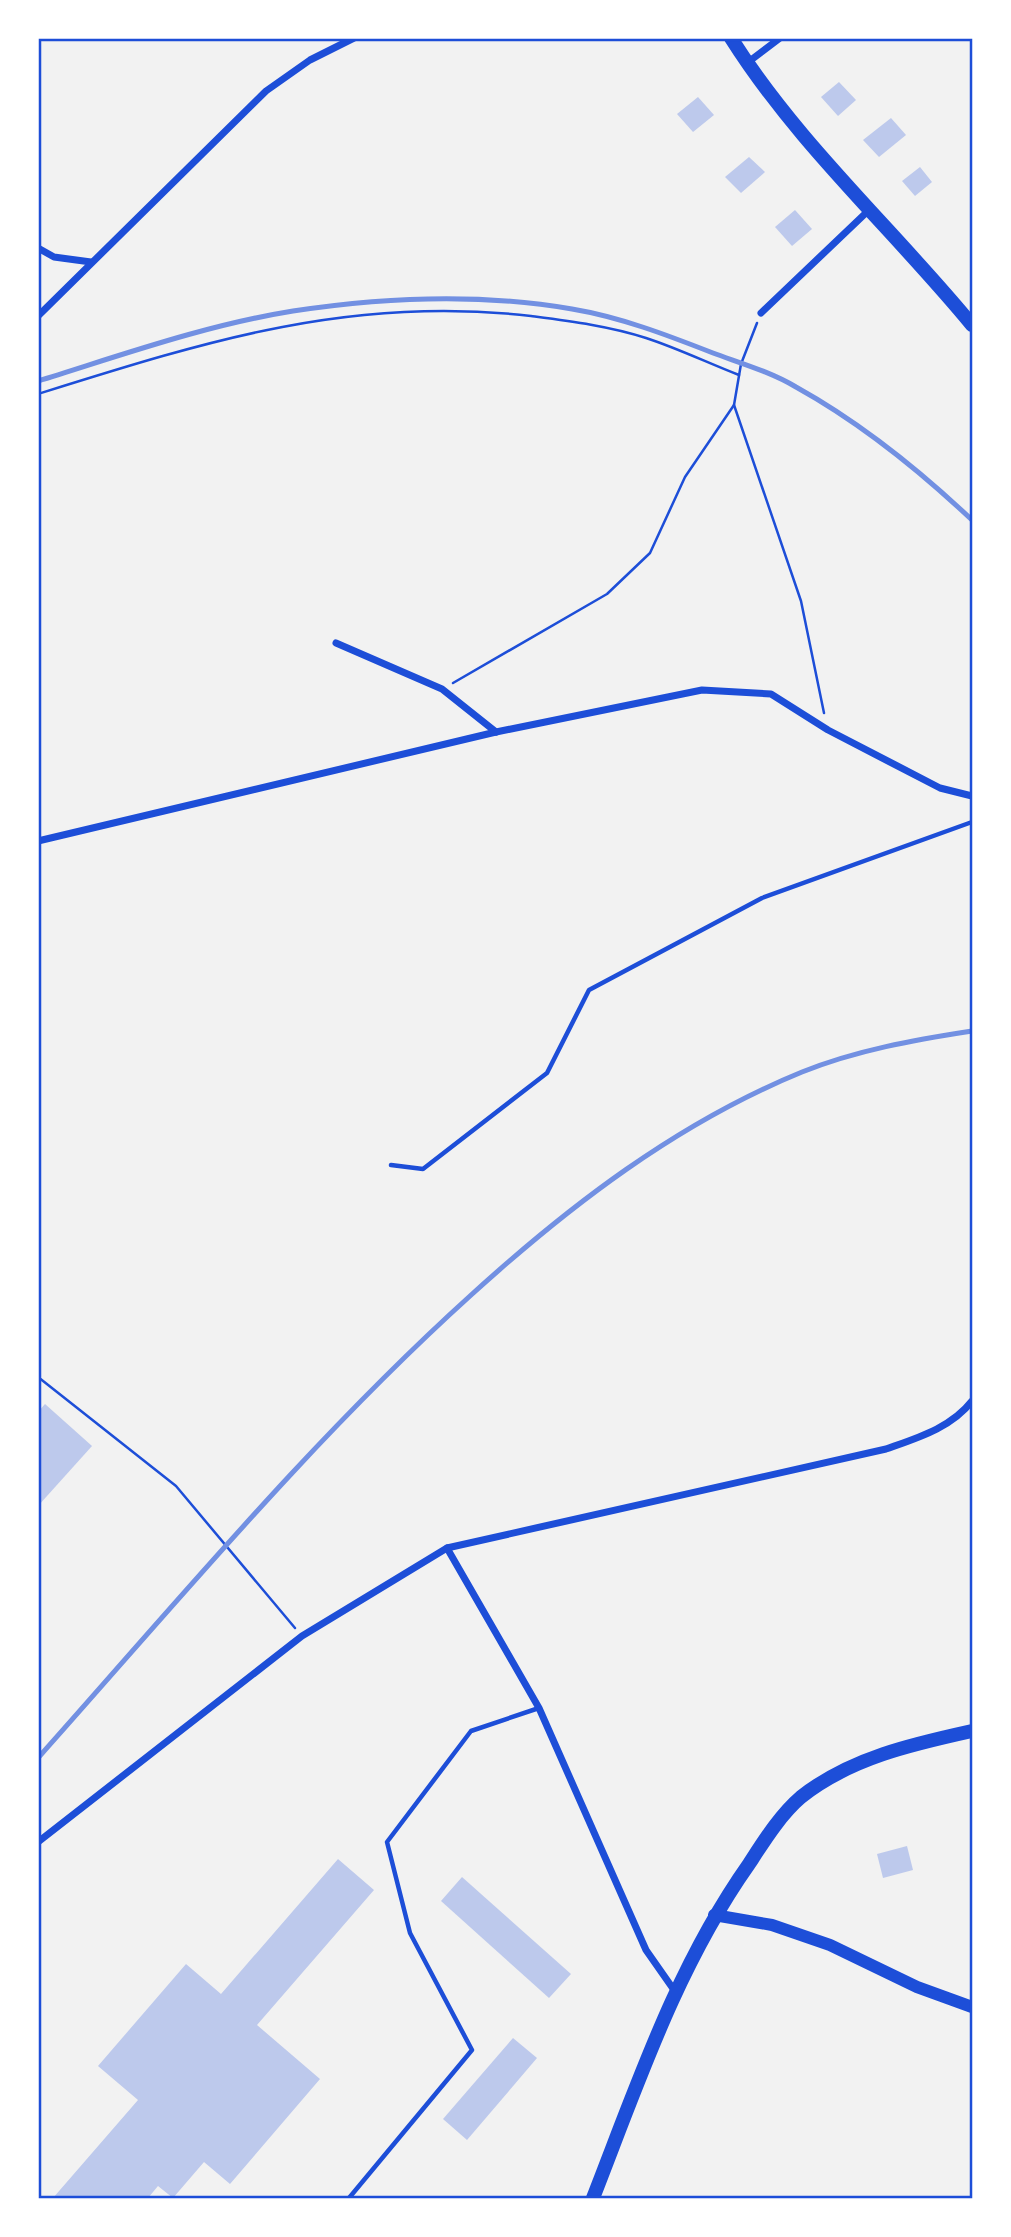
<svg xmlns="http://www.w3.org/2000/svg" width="1011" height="2237" font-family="'Fira Sans',sans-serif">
<rect width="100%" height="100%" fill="#f2f2f2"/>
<!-- building -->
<g fill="#bdc9ec">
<path d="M839,82L856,100L838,116L821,97Z"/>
<path d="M698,97L714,115L693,132L677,114Z"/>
<path d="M891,118L906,135L879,157L863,140Z"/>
<path d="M749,157L765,172L741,193L725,177Z"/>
<path d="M920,167L932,182L915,196L902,181Z"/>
<path d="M795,210L812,229L792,246L775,227Z"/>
<path d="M45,1404L92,1446L38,1506V1412Z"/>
<path d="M907,1846L913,1870L883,1878L877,1854Z"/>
<path d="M338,1859L374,1890L257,2025L320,2079L230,2184L204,2162L173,2198L158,2186L148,2198H53L138,2100L98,2066L186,1964L221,1994Z"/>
<path d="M462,1877L571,1974L549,1998L441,1901Z"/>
<path d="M513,2038L537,2058L467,2140L443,2119Z"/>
</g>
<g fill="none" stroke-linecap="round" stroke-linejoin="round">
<!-- path -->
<g stroke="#1d4ed8" stroke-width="2.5">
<path d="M38,394C207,341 352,295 531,316C569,321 609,326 646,338C677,348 708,363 739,375"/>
<path d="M734,405L801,601L824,713"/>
<path d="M453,683L607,594L650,553L685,477L734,405L741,364L757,323"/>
<path d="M38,1377L176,1486L295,1628"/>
</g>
<!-- service -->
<g stroke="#1d4ed8" stroke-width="4.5">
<path d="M391,1165L423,1169L547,1073L589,990L762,898L972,822"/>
<path d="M349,2198L472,2050L410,1933L387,1842L471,1731L539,1708"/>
</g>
<!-- minor -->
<g stroke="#1d4ed8" stroke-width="7">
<path d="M747,63L780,38"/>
<path d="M38,248L54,257L91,262"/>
<path d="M761,313L869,210"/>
<path d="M38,316L266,91L310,60L354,38"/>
<path d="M336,643L442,689L496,732"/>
<path d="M38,841L496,732L702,690L771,694L828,730L940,788L972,796"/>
<path d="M447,1548L539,1708L646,1950L674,1990"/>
<path d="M38,1842L302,1636L447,1548L886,1449C917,1438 951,1428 972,1401"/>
</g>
<!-- tertiary -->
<path stroke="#1d4ed8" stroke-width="12" d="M714,1915L772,1925L830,1945L917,1987L972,2007"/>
<!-- secondary -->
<g stroke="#1d4ed8" stroke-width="14">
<path d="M731,38C798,144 893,229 972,325"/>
<path d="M593,2198C638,2083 677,1966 749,1864C764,1841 780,1815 801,1797C850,1758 913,1744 972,1731"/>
</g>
<!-- rail -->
<g stroke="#7290e2" stroke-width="5">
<path d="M38,381C122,355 206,325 293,311C385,297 480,293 572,309C620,317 667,335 713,353C740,363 771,372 796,387C861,423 918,469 972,520"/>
<path d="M38,1758C178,1601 314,1437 470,1296C569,1206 677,1123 802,1072C857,1050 914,1040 972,1031"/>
</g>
</g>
<!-- border -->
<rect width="1011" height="2237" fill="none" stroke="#ffffff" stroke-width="80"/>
<rect x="40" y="40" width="931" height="2157" fill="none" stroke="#1d4ed8" stroke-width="2.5"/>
</svg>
